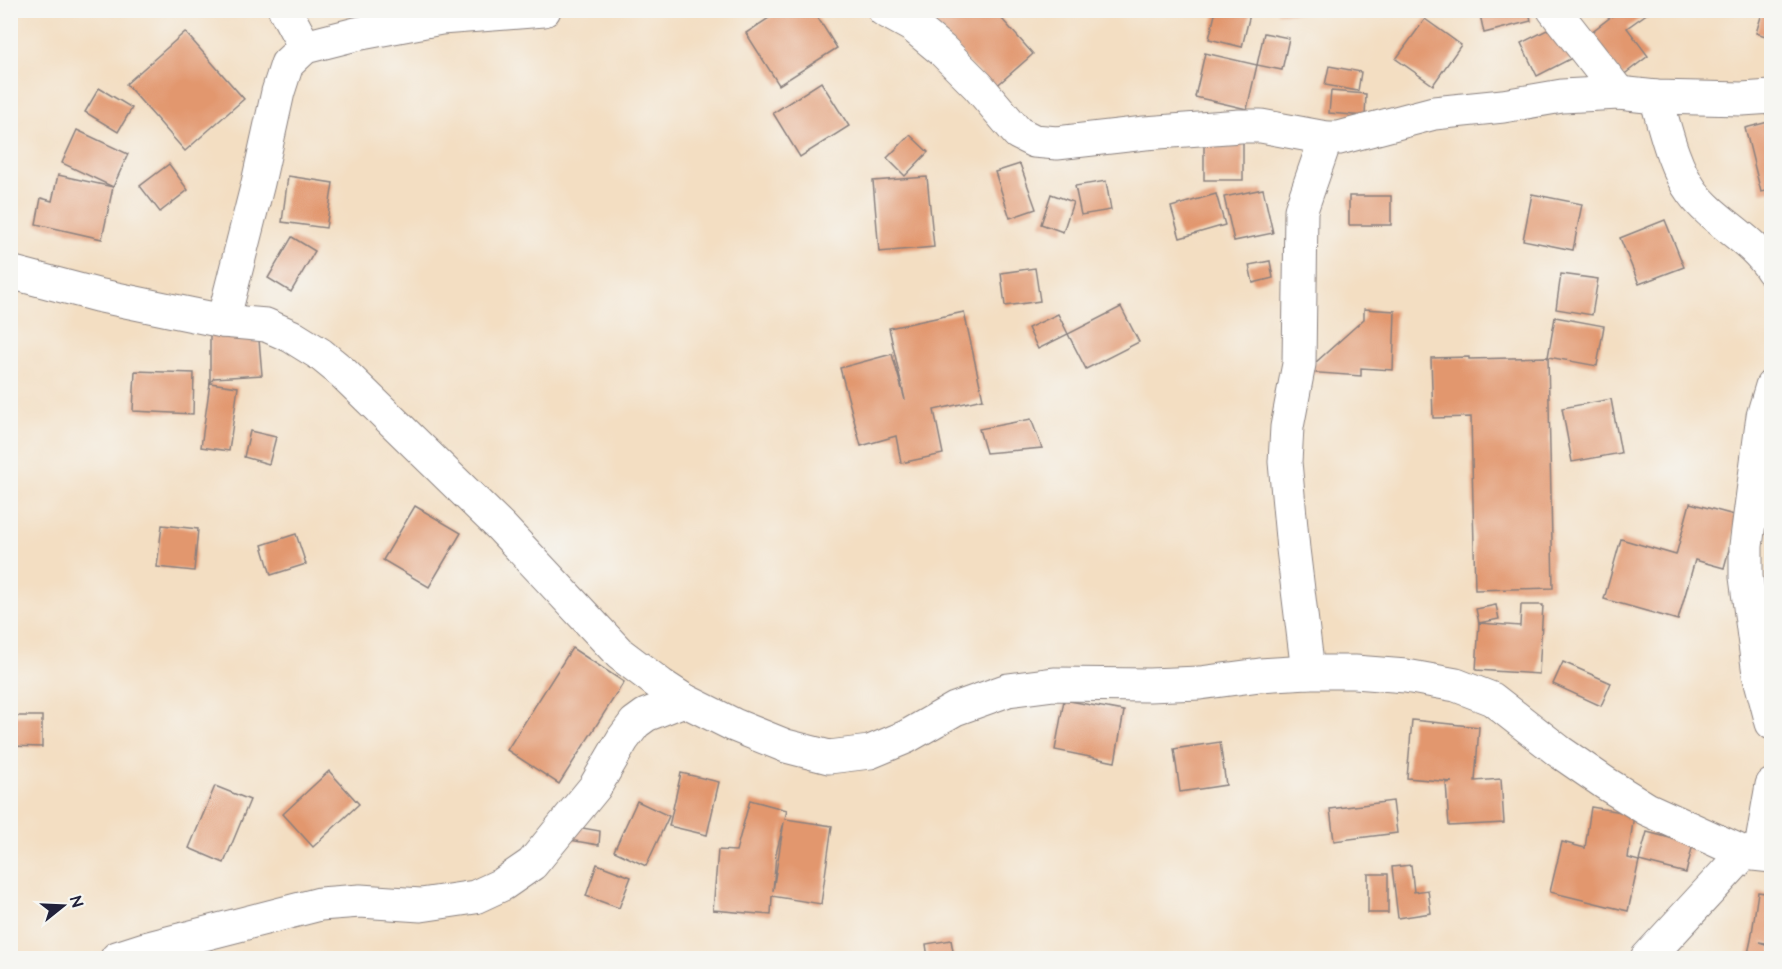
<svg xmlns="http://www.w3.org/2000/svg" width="1782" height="969" font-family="'Architects Daughter',sans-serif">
<rect width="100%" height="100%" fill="#f6f6f2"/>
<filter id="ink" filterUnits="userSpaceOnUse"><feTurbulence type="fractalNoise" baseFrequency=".0167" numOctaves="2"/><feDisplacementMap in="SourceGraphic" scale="12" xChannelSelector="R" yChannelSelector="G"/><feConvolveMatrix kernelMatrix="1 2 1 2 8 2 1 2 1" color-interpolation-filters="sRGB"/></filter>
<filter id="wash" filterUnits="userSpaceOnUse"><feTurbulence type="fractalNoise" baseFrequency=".008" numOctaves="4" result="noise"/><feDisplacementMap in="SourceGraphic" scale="24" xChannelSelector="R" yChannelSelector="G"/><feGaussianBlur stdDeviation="1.35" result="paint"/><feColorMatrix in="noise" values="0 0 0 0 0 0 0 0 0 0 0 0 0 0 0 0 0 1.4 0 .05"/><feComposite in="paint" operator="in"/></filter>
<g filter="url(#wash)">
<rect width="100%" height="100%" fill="#f3dec2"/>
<g id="blocks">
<!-- building -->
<g fill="#e2976e" fill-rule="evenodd">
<path d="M781,10H813L837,48L779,85L746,33Z"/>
<path d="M945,10H994L1033,54L993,89L932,21Z"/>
<path d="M1216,10H1251L1242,47L1209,39Z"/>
<rect x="1277" y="10" width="73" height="3"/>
<path d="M1479,10H1529L1531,21L1484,33Z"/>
<path d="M1620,10H1652L1627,28L1648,56L1622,76L1590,33Z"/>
<path d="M1763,10H1772V38L1756,33Z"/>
<path d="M1425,19L1461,45L1433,85L1396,59Z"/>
<path d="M1557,25L1574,57L1537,76L1521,43Z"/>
<path d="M185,32L244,99L185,151L126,84Z"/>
<path d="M1264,33L1289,38L1282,70L1257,65Z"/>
<path d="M1205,53L1257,65L1247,109L1195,97Z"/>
<path d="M1329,66L1361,72L1358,91L1325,85Z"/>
<path d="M821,82L849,126L800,157L773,113Z"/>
<path d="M99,88L132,108L118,132L85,112Z"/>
<path d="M1331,91L1366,94L1365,116L1329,113Z"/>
<path d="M1772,121V190L1761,192L1745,128Z"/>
<path d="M77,130L128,154L113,187L62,163Z"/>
<path d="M910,135L928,152L905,176L887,158Z"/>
<rect x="1204" y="137" width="39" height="43"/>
<path d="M169,164L188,190L160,212L140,186Z"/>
<path d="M1020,164L1036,209L1010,218L995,172Z"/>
<path d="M58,175L113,187L102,239L36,224L41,198L52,201Z"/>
<path d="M288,176L333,183L326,228L282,222Z"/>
<path d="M927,177L934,247L879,252L873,181Z"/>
<path d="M1106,181L1111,210L1081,215L1075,186Z"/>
<path d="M1263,189L1273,233L1234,241L1224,197Z"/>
<path d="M1051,194L1073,202L1063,232L1041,224Z"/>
<path d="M1216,194L1225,225L1180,238L1171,207Z"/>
<path d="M1532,194L1582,204L1573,250L1523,240Z"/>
<rect x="1349" y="196" width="42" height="29"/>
<path d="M1665,220L1684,267L1639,284L1620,238Z"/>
<path d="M292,237L315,251L291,292L268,278Z"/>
<path d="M1270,261L1273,278L1253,283L1249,265Z"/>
<path d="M1035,268L1040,301L1005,306L1001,273Z"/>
<path d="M1561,274L1598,279L1592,315L1556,309Z"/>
<path d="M1121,307L1139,342L1086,369L1068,334Z"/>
<path d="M1364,309L1395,311L1393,370L1361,368V376L1305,372L1364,319Z"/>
<path d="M964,312L983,399L934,410L943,454L901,463L896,436L861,446L840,368L892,354L905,400L889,328Z"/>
<path d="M1058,314L1068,334L1038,349L1028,328Z"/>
<path d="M1555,317L1604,326L1597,366L1548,357Z"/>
<path d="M258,328L262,375L214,378L210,383V332Z"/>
<path d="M1469,357V359L1548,357L1553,588L1475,590L1471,417L1433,418L1431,358Z"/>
<path d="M135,371L194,373L193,414L133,411Z"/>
<path d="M210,383L238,387L229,451L201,447Z"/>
<path d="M1611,399L1621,453L1572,462L1562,408Z"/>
<path d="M1031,419L1042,448L986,453L979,429Z"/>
<path d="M250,431L276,437L269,464L244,457Z"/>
<path d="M1690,503L1738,516L1724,568L1695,560L1678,620L1604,599L1621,539L1676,555Z"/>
<path d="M415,506L461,533L429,587L383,560Z"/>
<path d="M162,525L198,529L194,571L157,567Z"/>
<path d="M296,534L306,564L271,575L262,545Z"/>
<path d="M1496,605L1499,619L1479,623L1476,609Z"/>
<path d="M1521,605H1543L1539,674L1476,670L1479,623L1520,626Z"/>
<path d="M572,648L624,682L559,784L507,750Z"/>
<path d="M1563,662L1611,683L1601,706L1553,684Z"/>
<path d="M1064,700L1124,711L1115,762L1055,750Z"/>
<path d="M10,716H42V747L10,746Z"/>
<path d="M1412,720L1479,727L1475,781L1501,779L1504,823L1449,826L1446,783L1452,782L1407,778Z"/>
<path d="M1220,742L1226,785L1180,792L1174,749Z"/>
<path d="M329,771L359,804L313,847L283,814Z"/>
<path d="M681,773L719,782L707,835L669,826Z"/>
<path d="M215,786L250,800L224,863L189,848Z"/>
<path d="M750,800L787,810L785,819L832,826L821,904L772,896L771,915L713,910L718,850L736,851ZM784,822L773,891L776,854Z"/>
<path d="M637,801L669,816L646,866L614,851Z"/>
<path d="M1393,801L1397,833L1334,841L1330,809Z"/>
<path d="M1591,807L1634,814L1628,858L1639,861L1628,911L1550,892L1562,842L1585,848Z"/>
<path d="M571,826L600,831L599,845L569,840Z"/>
<path d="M1647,832L1693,844L1686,873L1639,861Z"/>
<path d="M597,864L631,877L619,908L586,896Z"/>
<path d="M1411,865L1414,892L1428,890L1431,913L1398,918L1392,867Z"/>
<rect x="1368" y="874" width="20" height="39"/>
<path d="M1758,892L1772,894V944L1759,942L1772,946V958H1747L1751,940Z"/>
<path d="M951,940L954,957L928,958L926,944Z"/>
</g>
</g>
</g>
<g filter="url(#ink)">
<use href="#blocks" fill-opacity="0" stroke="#8a807e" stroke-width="1.5"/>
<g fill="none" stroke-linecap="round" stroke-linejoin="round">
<defs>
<g id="minor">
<path d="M285,10L305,47"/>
<path d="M884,10L913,26L942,50L978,86L1018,133L1034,141L1057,143L1145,133L1240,126H1261L1326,138H1339L1434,113L1503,106L1562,96L1619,93L1656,97L1742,99L1772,97"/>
<path d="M1554,10L1619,93"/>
<path d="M1656,97C1665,128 1673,166 1692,192C1714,222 1752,238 1772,270"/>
<path d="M10,272L97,295L174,311L223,321L266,325L291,336L320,354L342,372L501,527L620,654L661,685L684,700L734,725L786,746L829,757L870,752L906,737L955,709L1008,690L1054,684L1149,685L1200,683L1260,675L1308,672H1355L1406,676L1456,685L1492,699L1560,752L1605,783L1647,809L1744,853L1772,856"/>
<path d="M223,321L258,183L278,92L287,64L305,47L356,34L441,18L544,10"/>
<path d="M1772,386L1763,416L1746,546V577L1759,674L1772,723"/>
<path d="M1308,672L1293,549L1285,462L1287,427L1299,364L1301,210L1326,138"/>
<path d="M1760,854L1772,785"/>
<path d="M117,958L145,949L320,904L360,901L421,905L475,897L503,884L532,864L595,787L623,739L635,723L646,715L684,700"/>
<path d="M1647,958L1744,853"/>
</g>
</defs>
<!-- minor casing -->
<use href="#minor" stroke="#8a807e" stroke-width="35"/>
<!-- minor -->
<use href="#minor" stroke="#fff" stroke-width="33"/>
</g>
</g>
<!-- margin -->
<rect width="1782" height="969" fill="none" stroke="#f6f6f2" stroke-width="36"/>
<!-- north arrow -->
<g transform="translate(63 906) rotate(72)" stroke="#f6f6f2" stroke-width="4.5" paint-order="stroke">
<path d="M0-4.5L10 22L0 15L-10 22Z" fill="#22223b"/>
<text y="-9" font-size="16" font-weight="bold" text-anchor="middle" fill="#22223b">N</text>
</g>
</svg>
